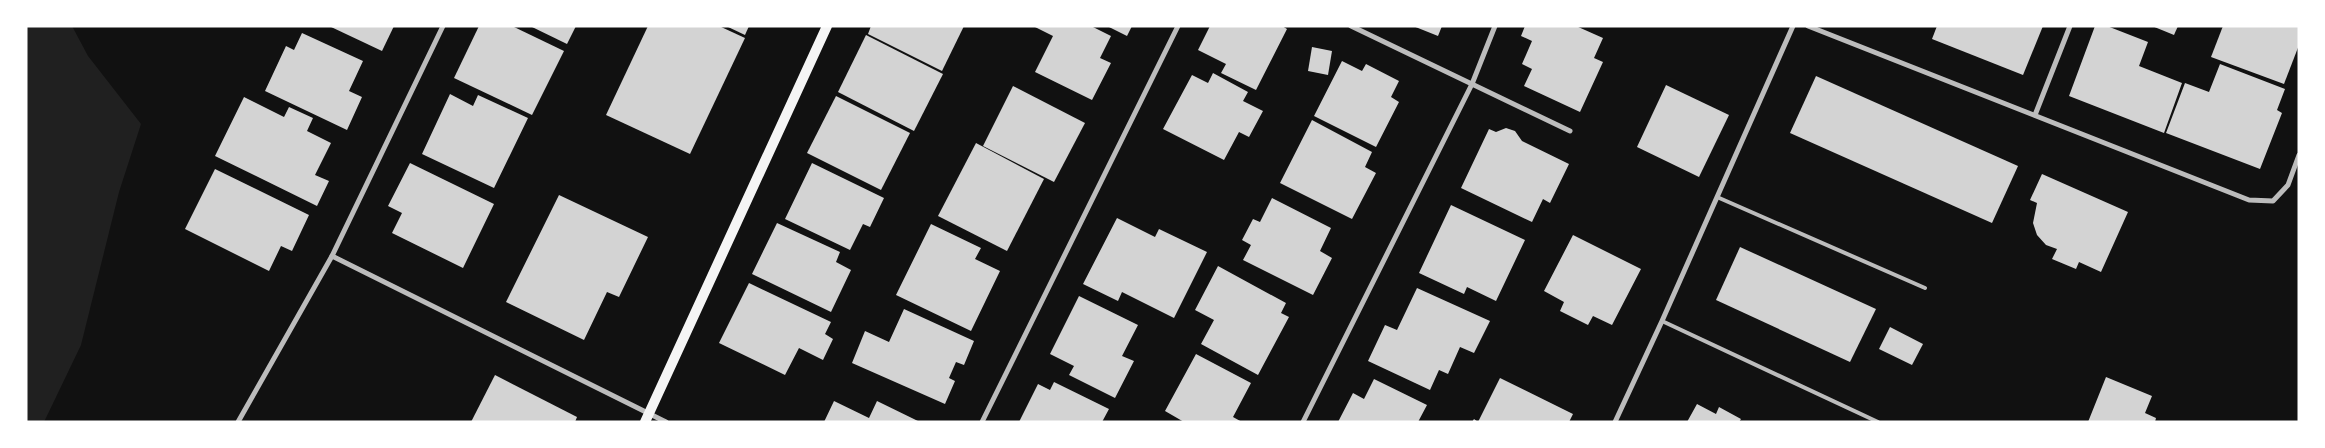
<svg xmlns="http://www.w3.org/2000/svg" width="2325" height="448" font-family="'Source Sans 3',sans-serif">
<rect width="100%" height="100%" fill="#111"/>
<!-- green -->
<path fill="#202020" d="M26,26H72L88,56L141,124L119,192L81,345L44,422H26Z"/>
<!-- building -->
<g fill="#d3d3d3">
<path d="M329,26H394L382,51Z"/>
<path d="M479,26H512L564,51L532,115L454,78Z"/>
<path d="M530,26H576L567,44Z"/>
<path d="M648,26H719L745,38L690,154L606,115Z"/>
<path d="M726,26H749L745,35Z"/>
<path d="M871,26H964L942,71L868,34Z"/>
<path d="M1033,26H1091L1111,36L1100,58L1111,63L1092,100L1035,72L1053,36Z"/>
<path d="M1107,26H1132L1127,36Z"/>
<path d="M1210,26H1282L1287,29L1256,90L1221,73L1226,64L1198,50Z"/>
<path d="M1413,26H1442L1438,36Z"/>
<path d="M1525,26H1576L1603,38L1594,58L1603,62L1580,112L1524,86L1532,69L1522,64L1532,41L1521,36Z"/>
<path d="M1937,26H2043L2023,75L1932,39Z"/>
<path d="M2095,26H2107L2148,42L2139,66L2182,83L2164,133L2069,96Z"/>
<path d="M2152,26H2178L2174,35Z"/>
<path d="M2223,26H2299V45L2284,84L2211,57Z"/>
<path d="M302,33L363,61L349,91L362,97L347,130L265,91L286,46L294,50Z"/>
<path d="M866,35L943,74L914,131L838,92Z"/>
<path d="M1312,47L1332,51L1328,75L1308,71Z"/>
<path d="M1342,61L1362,71L1366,64L1399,81L1391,97L1399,102L1376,147L1314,116Z"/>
<path d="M2220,64L2285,89L2277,110L2282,113L2260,169L2166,133L2185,83L2209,92Z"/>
<path d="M1213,73L1248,92L1243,101L1263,111L1249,137L1239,132L1224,160L1163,129L1192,75L1208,83Z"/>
<path d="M1816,76L2018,166L1992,223L1790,133Z"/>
<path d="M1666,85L1729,115L1699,177L1637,147Z"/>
<path d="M1013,86L1085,123L1054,182L983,146Z"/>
<path d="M450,94L473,106L478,95L528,118L494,188L422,154Z"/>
<path d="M836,96L910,133L881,190L807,153Z"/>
<path d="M244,97L284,117L289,107L313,118L307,131L331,143L315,175L329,181L317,206L215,156Z"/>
<path d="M1312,120L1372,152L1365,167L1376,173L1352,219L1280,183Z"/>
<path d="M1506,128L1515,131L1522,141L1569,164L1550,203L1543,199L1532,222L1461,188L1489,129L1496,132Z"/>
<path d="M976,143L1044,179L1007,251L938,216Z"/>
<path d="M410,163L494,204L463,268L392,233L402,213L388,206Z"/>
<path d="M812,163L884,198L870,227L863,224L850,250L785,219Z"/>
<path d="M215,169L309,215L292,251L281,246L269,271L185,229Z"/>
<path d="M2042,174L2128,212L2101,272L2079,262L2076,269L2052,259L2057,249L2046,245L2037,235L2033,223L2037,203L2030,200Z"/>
<path d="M559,195L648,237L619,297L607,292L584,340L506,302Z"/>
<path d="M1272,198L1331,228L1320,251L1332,258L1313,295L1243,260L1251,245L1242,240L1253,219L1260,222Z"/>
<path d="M1451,205L1525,240L1496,301L1467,287L1464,294L1419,273Z"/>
<path d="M1117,218L1155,237L1159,229L1207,252L1174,318L1122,292L1118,301L1083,284Z"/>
<path d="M777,223L840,252L836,262L851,270L831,312L752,274Z"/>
<path d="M931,224L981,248L975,259L1000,271L971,331L896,295Z"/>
<path d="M1573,235L1641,269L1612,325L1593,316L1588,325L1560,311L1564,302L1544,291Z"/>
<path d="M1740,247L1876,309L1850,362L1716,300Z"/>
<path d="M1218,266L1286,303L1281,313L1289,317L1258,375L1201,344L1214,320L1195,310Z"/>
<path d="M749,283L831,322L825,334L833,339L823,360L799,348L785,375L719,343Z"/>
<path d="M1417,288L1490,321L1474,353L1460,347L1448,374L1439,370L1430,390L1368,361L1385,325L1397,330Z"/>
<path d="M1079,296L1138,325L1122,356L1134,361L1115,398L1069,375L1074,366L1050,354Z"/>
<path d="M904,309L974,341L964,365L956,362L949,378L955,381L945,404L852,363L865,331L889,342Z"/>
<path d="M1890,327L1923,344L1912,365L1879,349Z"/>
<path d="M1196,354L1251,383L1233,417L1242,422H1184L1165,411Z"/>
<path d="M495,375L577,417L575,422H471Z"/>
<path d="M2106,377L2152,396L2145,413L2156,418L2155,422H2088Z"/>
<path d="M1500,378L1573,414L1569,422H1472L1474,419L1478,422Z"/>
<path d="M1374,379L1427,405L1418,422H1338L1353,393L1364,399Z"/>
<path d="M1054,382L1109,409L1102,422H1019L1038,384L1050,390Z"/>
<path d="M834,401L869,418L877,401L920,422H824Z"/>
<path d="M1697,404L1716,414L1719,407L1741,419L1739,422H1687Z"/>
</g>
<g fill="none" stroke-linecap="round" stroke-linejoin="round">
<!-- service -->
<g stroke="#bcbcbc" stroke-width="4">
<path d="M1717,197L1925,288"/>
<path d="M1662,321L1878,422"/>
</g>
<!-- minor -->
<g stroke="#bcbcbc" stroke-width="5">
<path d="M1351,26L1570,131"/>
<path d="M1808,26L2249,200L2273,201L2288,185L2299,155"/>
<path d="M2035,115L2070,26"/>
<path d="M332,256L666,422"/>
<path d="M238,422L332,256L443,26"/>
<path d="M982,422L1178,26"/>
<path d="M1303,422L1472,84L1495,26"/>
<path d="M1615,422L1662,321L1793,26"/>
</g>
<!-- secondary -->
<path stroke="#f5f5f5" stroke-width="10" d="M645,422L827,26"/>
</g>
<!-- border -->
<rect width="2325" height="448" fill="none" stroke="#ffffff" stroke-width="55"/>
</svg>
